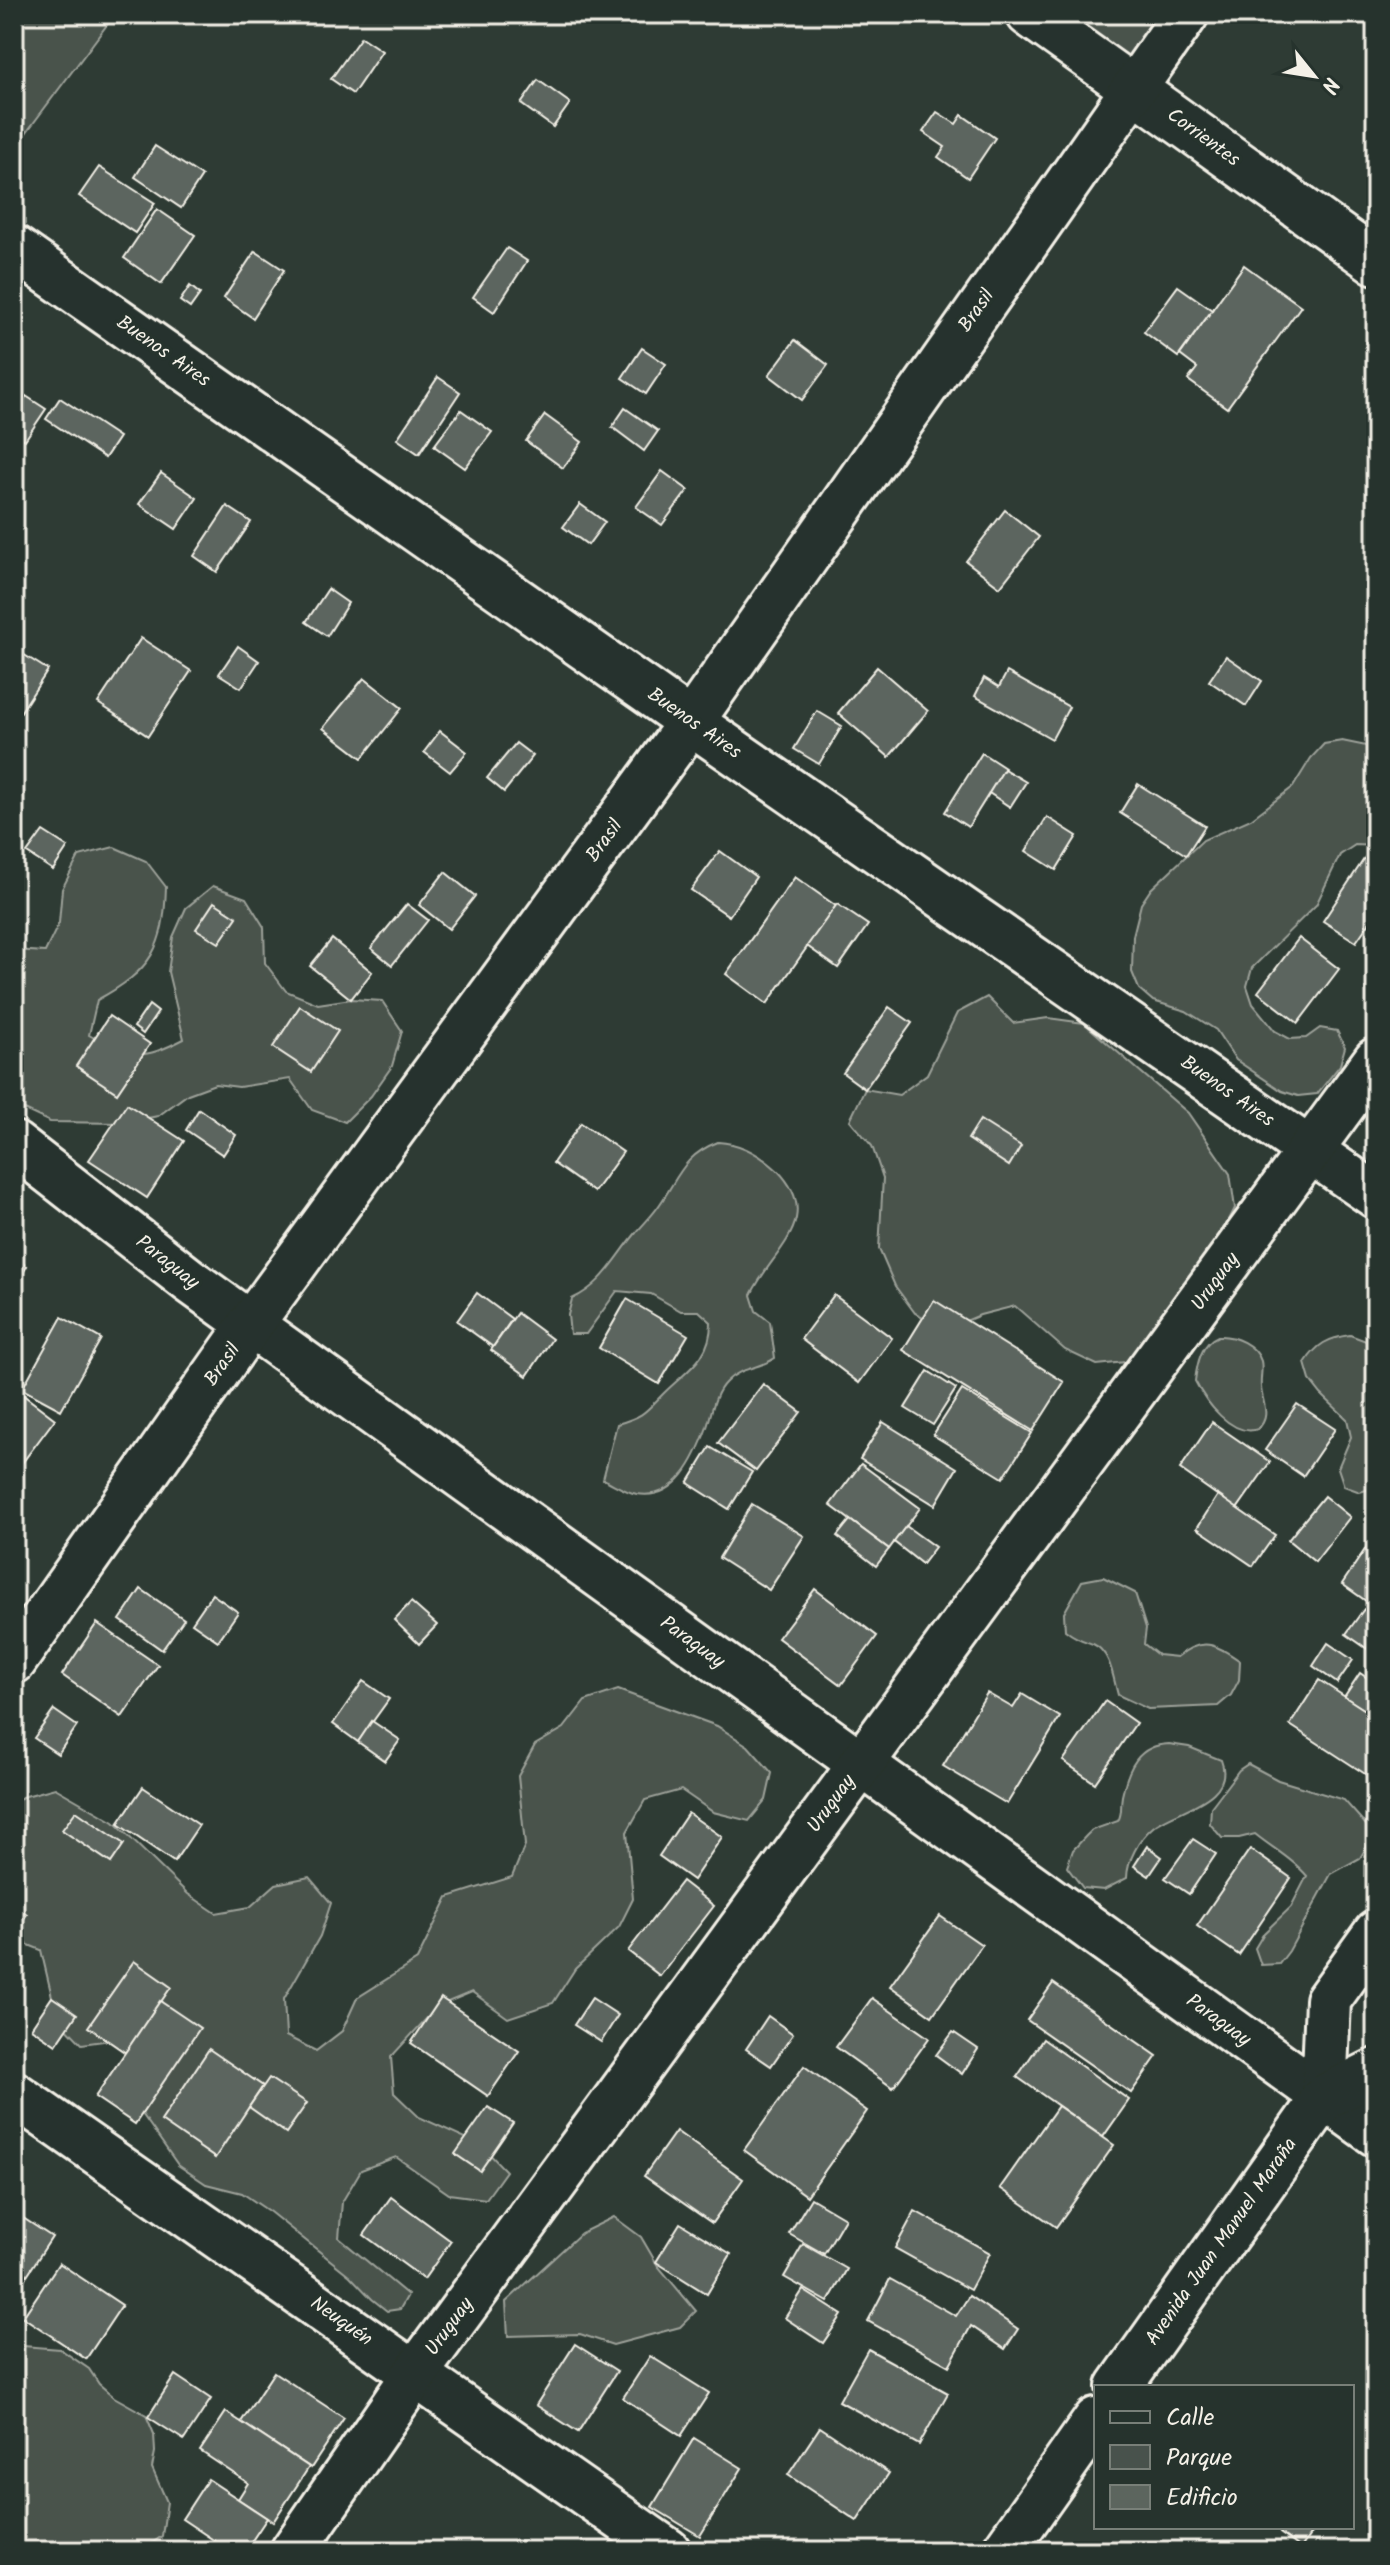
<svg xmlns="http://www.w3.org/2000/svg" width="1390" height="2565" font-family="Kalam,sans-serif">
<rect width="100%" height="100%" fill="#2e3b34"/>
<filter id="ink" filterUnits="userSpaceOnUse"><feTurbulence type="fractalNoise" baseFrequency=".0125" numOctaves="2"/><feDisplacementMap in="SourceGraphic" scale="16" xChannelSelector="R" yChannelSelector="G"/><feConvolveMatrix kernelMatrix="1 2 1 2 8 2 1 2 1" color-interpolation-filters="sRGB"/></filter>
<g filter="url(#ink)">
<!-- green -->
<g fill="#48524c" stroke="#9ea29a" stroke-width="2">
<path d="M14,14H115L14,149Z"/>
<path d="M1059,14H1167L1130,65Z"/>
<path d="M1342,741L1376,748V846L1355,845L1340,855L1316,905L1252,968L1247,986L1253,1004L1275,1031L1290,1039L1306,1038L1320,1028L1337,1031L1345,1047L1340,1065L1317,1094L1298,1096L1282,1091L1236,1060L1216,1030L1186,1011L1153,1001L1139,989L1132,972L1133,936L1141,904L1151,889L1203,840L1251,819L1293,787L1311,758L1324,744Z"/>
<path d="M114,847L146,861L166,887C164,948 152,970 97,1000L89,1035C131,1059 141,1061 184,1039L168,972L173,937L186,908L213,886L246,898L264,927L265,963L286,991L318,1004L351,999L382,1001L402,1031L392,1066L371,1096L345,1122L312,1110L290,1079L239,1087L215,1084L188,1094L158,1116L122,1123L50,1122L14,1105V950L45,952L59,923L62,889L79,856Z"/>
<path d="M987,997L1013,1023L1048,1018L1084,1023L1188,1113L1230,1174L1235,1208L1219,1240L1135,1361L1097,1365L1065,1350L1015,1306L980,1315L947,1329L915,1313L895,1286L879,1249L883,1178L872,1146L850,1120L865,1089L899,1095L927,1074L957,1013Z"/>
<path d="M718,1142C741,1143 761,1155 778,1171C825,1220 772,1250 751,1295L756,1311L770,1322L775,1358C759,1369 740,1367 726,1382C714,1394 712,1412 707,1427C696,1458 677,1501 637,1494C626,1492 614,1484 603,1479L617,1424C645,1416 645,1412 664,1393C687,1370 711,1359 711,1322L699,1311H681L651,1294L617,1291L586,1334H570L568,1315L572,1299C603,1285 615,1258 636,1233C644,1223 653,1215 660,1204C679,1176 684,1155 718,1142Z"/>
<path d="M1350,1335L1369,1342L1376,1349V1487L1360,1492L1344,1486L1338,1468L1351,1437L1347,1419L1321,1394L1310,1380L1305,1363C1317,1344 1328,1338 1350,1335Z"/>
<path d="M1218,1336C1234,1335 1256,1345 1261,1361C1263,1369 1260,1378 1261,1387C1262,1403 1272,1415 1258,1429C1232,1438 1205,1401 1195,1381C1197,1364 1201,1343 1218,1336Z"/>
<path d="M1103,1577L1135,1593L1146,1628L1144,1644L1158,1655L1177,1657C1202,1637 1215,1643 1240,1661L1239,1680L1231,1695L1218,1706L1148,1709L1118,1695C1113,1678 1111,1652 1093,1644C1082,1640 1075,1638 1065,1630L1064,1613L1082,1581Z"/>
<path d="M618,1690L717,1726L748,1746L772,1773L766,1800L749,1821L713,1812L681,1790L645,1800L627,1832L633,1899L619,1927L575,1969L553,2003L508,2018L472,1992L438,2006L391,2057L394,2093L419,2117L481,2145L506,2171L486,2199L449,2194L396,2157L361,2170L342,2202L339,2238L408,2295L400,2309L387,2311L372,2299L350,2276L270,2212L242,2193L206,2184L178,2165L138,2108L144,2074L118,2039L82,2044L57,2018L41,1950L14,1939V1805L22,1797L55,1788L114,1822L188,1894L216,1913L250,1907L276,1884L309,1877L331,1903L320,1936L284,1999L286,2036L316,2051L342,2031L357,1998L417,1960L448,1897L512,1877L525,1845L518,1776L535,1745L564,1728L585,1701Z"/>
<path d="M1169,1744L1189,1747L1221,1760C1237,1801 1172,1810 1152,1828C1139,1839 1127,1861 1127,1878L1104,1890L1083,1888L1067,1867L1073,1850L1086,1836L1092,1830L1118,1821C1123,1812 1120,1806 1122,1796C1128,1768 1138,1745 1169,1744Z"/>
<path d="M1248,1764L1278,1780L1344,1800L1367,1826L1369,1843L1360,1858L1331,1874L1289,1951L1279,1964L1261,1965L1255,1948L1264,1933L1291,1907L1307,1876C1293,1859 1272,1848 1255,1834L1239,1838H1222L1210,1824L1211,1807L1239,1770Z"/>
<path d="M614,2217L641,2237L658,2266L696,2311L680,2327L613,2345L580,2334L508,2336L506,2302L581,2233Z"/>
<path d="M23,2346L60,2349L89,2369L99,2384L114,2397L146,2415L154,2434L155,2452L152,2468L167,2502L162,2536L148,2546L131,2547L127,2551H14V2349Z"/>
</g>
<!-- building -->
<g fill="#5c655e" stroke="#f4f1e8" stroke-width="2">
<path d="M361,37L382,51L353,94L331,79Z"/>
<path d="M538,80L570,103L553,127L521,104Z"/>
<path d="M937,112L956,124L962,115L995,138L968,178L938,157L945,147L923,132Z"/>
<path d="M155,146L202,176L181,208L135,177Z"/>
<path d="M99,167L155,203L135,233L79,196Z"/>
<path d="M157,209L195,235L161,284L124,258Z"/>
<path d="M507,248L527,261L494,312L473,297Z"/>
<path d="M255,251L284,270L253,318L224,298Z"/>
<path d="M1244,265L1301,306L1227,408L1188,380L1197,368L1180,355Z"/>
<path d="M190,286L200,294L190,308L180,301Z"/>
<path d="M1178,286L1212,310L1178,357L1144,332Z"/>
<path d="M795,340L828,365L802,400L769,375Z"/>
<path d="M642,348L666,364L646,394L622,378Z"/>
<path d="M438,377L460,392L419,454L397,439Z"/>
<path d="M26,396L46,409L25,440L14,433V414Z"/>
<path d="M60,398L119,437L105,458L46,419Z"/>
<path d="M625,408L658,431L644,451L612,427Z"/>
<path d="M461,410L492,432L465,468L434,446Z"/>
<path d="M545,415L582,442L563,468L526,441Z"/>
<path d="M662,471L688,490L662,525L636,507Z"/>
<path d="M161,473L197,498L176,529L139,504Z"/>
<path d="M580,504L605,522L588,545L563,527Z"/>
<path d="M227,506L251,522L217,572L194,556Z"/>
<path d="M1005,510L1039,537L1000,587L966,561Z"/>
<path d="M328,589L348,603L327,636L306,622Z"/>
<path d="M141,638L191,671L148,736L98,703Z"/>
<path d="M238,646L259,661L241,688L219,674Z"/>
<path d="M18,651L48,670L20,713L14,709V658Z"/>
<path d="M1226,656L1262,681L1246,706L1209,681Z"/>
<path d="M877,667L928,711L889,757L838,713Z"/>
<path d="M1007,672L1069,707L1052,739L975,696L984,678L999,687Z"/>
<path d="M364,678L402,708L362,758L323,728Z"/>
<path d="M817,711L842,726L819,764L794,749Z"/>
<path d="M440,731L467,752L450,772L424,752Z"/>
<path d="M516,743L533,756L504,792L487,778Z"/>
<path d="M982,753L1005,768L968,827L945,812Z"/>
<path d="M1004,769L1026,782L1010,807L989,793Z"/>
<path d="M1138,784L1205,826L1186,855L1120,813Z"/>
<path d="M1047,817L1077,836L1056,870L1026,851Z"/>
<path d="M43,831L68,847L53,870L27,853Z"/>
<path d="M720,851L756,877L729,916L691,890Z"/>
<path d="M1366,856L1376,862V913L1356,942L1323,921Z"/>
<path d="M445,872L475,896L449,929L419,905Z"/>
<path d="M795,877L836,906L767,1004L726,974Z"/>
<path d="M214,902L237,917L219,943L196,929Z"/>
<path d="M407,904L428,920L392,965L371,948Z"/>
<path d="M837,904L868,925L838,968L807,946Z"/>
<path d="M1299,938L1339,969L1298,1023L1258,992Z"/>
<path d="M332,939L372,972L351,999L310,966Z"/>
<path d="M149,1005L158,1012L143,1034L134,1027Z"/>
<path d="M300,1006L338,1031L311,1072L273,1047Z"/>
<path d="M889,1007L912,1023L865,1089L843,1073Z"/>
<path d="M109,1016L150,1044L117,1093L76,1066Z"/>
<path d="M127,1104L184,1141L147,1198L89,1160Z"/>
<path d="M199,1109L236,1135L223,1155L186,1130Z"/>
<path d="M980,1120L1021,1146L1009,1166L968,1139Z"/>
<path d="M581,1123L623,1152L594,1192L553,1163Z"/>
<path d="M14,1259L27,1266L14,1289Z"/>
<path d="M477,1293L512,1319L493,1347L457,1321Z"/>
<path d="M834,1295L892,1338L859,1383L801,1339Z"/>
<path d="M627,1299L688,1335L659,1384L599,1348Z"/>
<path d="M934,1300L1064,1382L1033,1431L903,1350Z"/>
<path d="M517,1313L552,1339L527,1376L491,1350Z"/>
<path d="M62,1317L101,1339L61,1410L22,1389Z"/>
<path d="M928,1371L956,1389L933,1425L905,1408Z"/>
<path d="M763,1384L801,1412L756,1471L718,1443Z"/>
<path d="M14,1388L55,1419L19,1467L14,1463Z"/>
<path d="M962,1390L1032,1433L1003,1478L933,1435Z"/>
<path d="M1297,1404L1335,1429L1303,1476L1265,1450Z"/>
<path d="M883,1422L957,1468L935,1505L860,1459Z"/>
<path d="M1212,1422L1270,1462L1237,1509L1180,1469Z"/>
<path d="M710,1447L752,1472L729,1509L688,1483Z"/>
<path d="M861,1464L920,1508L889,1549L830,1505Z"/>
<path d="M1218,1495L1275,1535L1253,1566L1197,1528Z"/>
<path d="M1324,1496L1350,1517L1315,1562L1288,1540Z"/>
<path d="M752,1504L804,1536L769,1590L719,1558Z"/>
<path d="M850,1520L889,1549L876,1566L837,1536Z"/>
<path d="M906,1526L935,1547L922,1564L894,1542Z"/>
<path d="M1376,1533V1608L1342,1584Z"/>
<path d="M141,1589L184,1619L162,1650L120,1620Z"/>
<path d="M815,1589L877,1636L841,1685L778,1638Z"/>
<path d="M212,1594L238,1612L218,1641L192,1623Z"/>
<path d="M411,1602L437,1625L419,1644L394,1620Z"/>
<path d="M1364,1609L1376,1617V1640L1369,1650L1346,1634Z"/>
<path d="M97,1623L158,1665L122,1717L62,1675Z"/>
<path d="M1328,1643L1353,1660L1337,1683L1313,1666Z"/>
<path d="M1360,1673L1376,1684V1717L1344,1697Z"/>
<path d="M1319,1680L1376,1717V1781L1290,1725Z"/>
<path d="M363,1681L389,1699L358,1742L333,1724Z"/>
<path d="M987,1693L1013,1708L1022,1694L1060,1717L1007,1804L943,1766Z"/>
<path d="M1105,1701L1136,1723L1095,1783L1063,1761Z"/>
<path d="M54,1710L77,1726L58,1754L34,1738Z"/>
<path d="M372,1721L400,1740L385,1761L358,1742Z"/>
<path d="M143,1787L199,1825L174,1862L118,1824Z"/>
<path d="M76,1811L124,1844L111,1863L62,1830Z"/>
<path d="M688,1813L722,1837L693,1880L659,1856Z"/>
<path d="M1193,1839L1216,1854L1189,1894L1165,1878Z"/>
<path d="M1147,1846L1162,1857L1149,1876L1134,1866Z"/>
<path d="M1250,1849L1291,1878L1239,1955L1197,1926Z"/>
<path d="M682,1881L714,1906L660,1976L628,1951Z"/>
<path d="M14,1905L27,1914L14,1933Z"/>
<path d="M940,1916L982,1945L932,2016L890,1986Z"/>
<path d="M134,1961L171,1987L126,2053L88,2027Z"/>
<path d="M1053,1983L1157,2056L1131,2093L1027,2020Z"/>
<path d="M52,1997L77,2014L56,2045L31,2028Z"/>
<path d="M441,1998L519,2051L488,2096L411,2043Z"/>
<path d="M592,1998L618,2015L601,2042L574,2025Z"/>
<path d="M872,1998L929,2038L893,2088L836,2047Z"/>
<path d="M160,2001L200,2028L135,2124L95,2097Z"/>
<path d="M768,2016L793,2034L771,2066L746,2049Z"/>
<path d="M953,2032L978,2049L962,2074L936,2055Z"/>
<path d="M1043,2039L1129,2100L1103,2137L1017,2077Z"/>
<path d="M209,2049L263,2086L215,2158L161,2121Z"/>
<path d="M804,2066L867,2111L807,2196L744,2150Z"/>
<path d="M269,2078L307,2103L286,2133L249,2107Z"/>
<path d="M1058,2106L1114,2145L1056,2227L1000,2188Z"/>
<path d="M488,2107L513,2123L480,2171L455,2154Z"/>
<path d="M676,2131L743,2179L712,2223L644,2176Z"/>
<path d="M391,2197L451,2241L424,2279L364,2235Z"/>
<path d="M811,2198L845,2218L824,2254L789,2234Z"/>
<path d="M915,2211L990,2253L970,2290L895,2248Z"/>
<path d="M14,2212L52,2237L14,2295Z"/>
<path d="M680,2223L731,2254L707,2294L656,2262Z"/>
<path d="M803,2244L847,2269L828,2302L784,2277Z"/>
<path d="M59,2263L122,2305L86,2359L23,2317Z"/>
<path d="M890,2279L956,2316L969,2296L1018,2329L1005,2349L971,2326L949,2366L868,2321Z"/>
<path d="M803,2290L842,2315L823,2343L785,2318Z"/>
<path d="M575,2344L617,2371L578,2432L536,2405Z"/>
<path d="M868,2349L948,2393L919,2445L839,2401Z"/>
<path d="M650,2356L709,2393L681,2436L623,2398Z"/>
<path d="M274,2372L344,2418L311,2468L241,2422Z"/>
<path d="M175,2375L211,2399L184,2440L148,2417Z"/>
<path d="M226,2412L309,2467L273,2522L238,2499L248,2483L200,2451Z"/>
<path d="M820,2427L889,2473L857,2521L788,2475Z"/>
<path d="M694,2438L742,2468L700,2536L652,2507Z"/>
<path d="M208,2479L267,2518L245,2551H230L182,2519Z"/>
<path d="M1285,2527H1315L1301,2548L1280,2533Z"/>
</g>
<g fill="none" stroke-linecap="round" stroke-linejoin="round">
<defs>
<g id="minor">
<path d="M1029,14L1376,262"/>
<path d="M14,248L691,722L1376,1196"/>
<path d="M14,1144L190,1281L1376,2134"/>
<path d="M14,1661L250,1325L691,722L1186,14"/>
<path d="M14,2094L668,2551"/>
<path d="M1324,2097L1328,2000L1376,1933"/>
<path d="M1119,2387L1324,2097L1376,2071"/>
<path d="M293,2551L415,2374L1376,1060"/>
<path d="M1004,2551L1096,2420"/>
</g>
</defs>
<!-- minor casing -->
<use href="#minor" stroke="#f4f1e8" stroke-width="50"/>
<!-- minor -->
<use href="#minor" stroke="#26332d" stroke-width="44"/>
</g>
</g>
<g text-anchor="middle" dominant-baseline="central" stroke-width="7" stroke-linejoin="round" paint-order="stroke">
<!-- street labels -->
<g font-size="20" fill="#f4f1e8" stroke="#26332d">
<text transform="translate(1203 138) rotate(36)">Corrientes</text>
<text transform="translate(977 311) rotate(-55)">Brasil</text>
<text transform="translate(163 352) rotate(35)">Buenos Aires</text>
<text transform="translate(694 724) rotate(35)">Buenos Aires</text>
<text transform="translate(605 841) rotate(-54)">Brasil</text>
<text transform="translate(1227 1092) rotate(35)">Buenos Aires</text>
<text transform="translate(167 1263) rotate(38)">Paraguay</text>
<text transform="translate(1216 1282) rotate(-54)">Uruguay</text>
<text transform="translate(223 1365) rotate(-55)">Brasil</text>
<text transform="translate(692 1643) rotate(36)">Paraguay</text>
<text transform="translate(832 1804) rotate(-54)">Uruguay</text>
<text transform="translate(1218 2021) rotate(36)">Paraguay</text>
<text transform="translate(1222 2242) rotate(-55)">Avenida Juan Manuel Maraña</text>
<text transform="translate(341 2322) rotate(35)">Neuquén</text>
<text transform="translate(450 2327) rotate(-54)">Uruguay</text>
</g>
</g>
<!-- margin -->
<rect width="1390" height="2565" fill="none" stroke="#26332d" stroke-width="48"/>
<rect x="24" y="24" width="1342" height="2517" fill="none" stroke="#f4f1e8" stroke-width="3" filter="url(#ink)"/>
<!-- legend -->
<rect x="1094" y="2385" width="260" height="144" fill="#26332d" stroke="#787f78" stroke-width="2"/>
<rect x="1110" y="2411" width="40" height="12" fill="#26332d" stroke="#787f78" stroke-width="2"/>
<text x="1166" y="2425" font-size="24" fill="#f4f1e8">Calle</text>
<rect x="1110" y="2445" width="40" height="24" fill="#48524c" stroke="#787f78" stroke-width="2"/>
<text x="1166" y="2465" font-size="24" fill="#f4f1e8">Parque</text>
<rect x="1110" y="2485" width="40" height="24" fill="#5c655e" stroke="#787f78" stroke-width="2"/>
<text x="1166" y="2505" font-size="24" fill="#f4f1e8">Edificio</text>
<!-- north arrow -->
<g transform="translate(1314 76) rotate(120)" stroke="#26332d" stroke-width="6" paint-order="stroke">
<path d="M0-6L14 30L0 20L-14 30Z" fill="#f4f1e8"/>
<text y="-12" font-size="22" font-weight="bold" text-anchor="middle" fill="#f4f1e8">N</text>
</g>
</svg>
